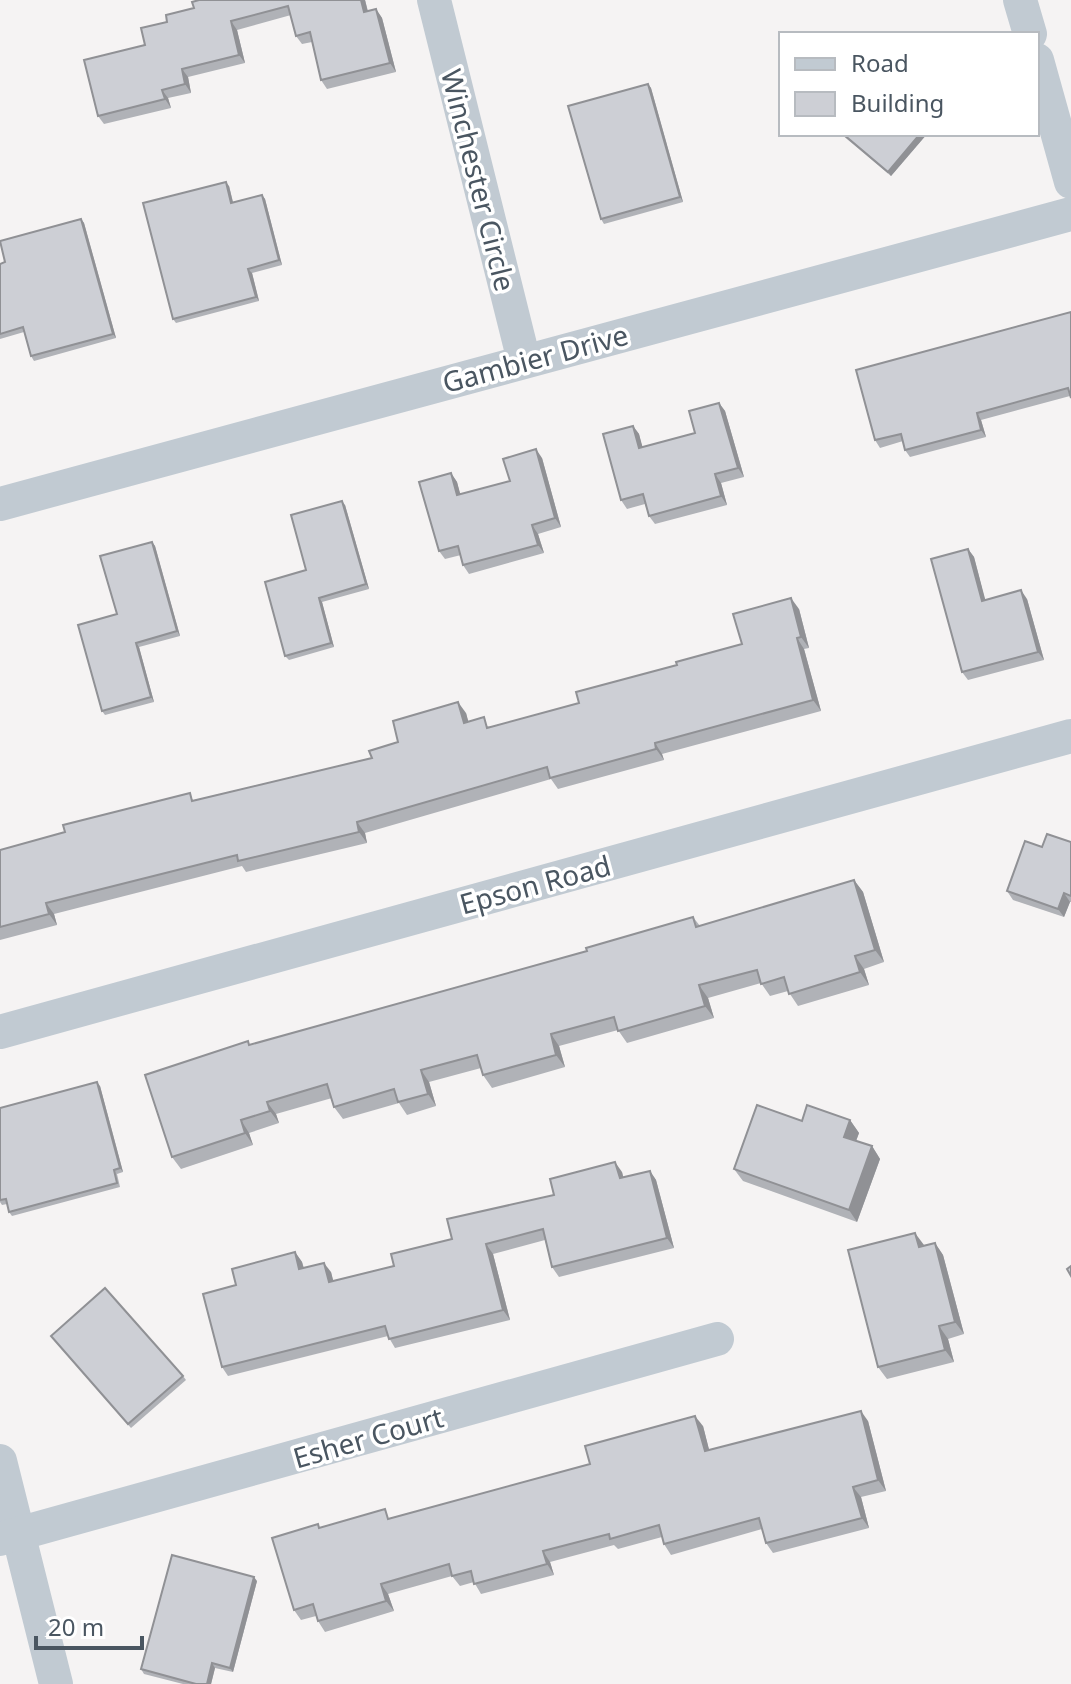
<svg xmlns="http://www.w3.org/2000/svg" width="1071" height="1684" font-family="'Noto Sans',sans-serif">
<rect width="100%" height="100%" fill="#f5f3f3"/>
<g fill="none" stroke-linecap="round" stroke-linejoin="round">
<!-- street -->
<g stroke="#c1cad2" stroke-width="34">
<path d="M434,0L524,361"/>
<path d="M1020,0L1030,34"/>
<path d="M1037,60L1071,182"/>
<path d="M0,504L1071,214"/>
<path d="M0,1032L1071,736"/>
<path d="M0,1461L56,1684"/>
<path d="M0,1539L717,1339"/>
</g>
</g>
<!-- wall -->
<g fill="#b0b2b7">
<path d="M199,0H365L368,11L376,9L382,18L396,72L327,89L321,80L312,42L302,44L296,36L291,15L237,30L245,63L188,77L191,93L168,98L171,108L104,124L98,116L145,45L167,22L194,8Z"/>
<path d="M648,84L651,88L683,202L604,224L601,219Z"/>
<path d="M841,134H927L891,176Z"/>
<path d="M229,186L233,202L262,195L265,199L282,265L252,273L259,301L176,323L173,319Z"/>
<path d="M81,219L84,223L116,338L34,361L31,356L24,332L0,339V264L5,262Z"/>
<path d="M1071,312L1070,396L981,420L986,437L910,457L905,450L903,441L880,448L875,440Z"/>
<path d="M719,403L725,411L744,477L721,483L727,505L655,524L649,516L645,504L627,509L621,500L633,426L639,434L642,447L695,433Z"/>
<path d="M542,458L561,527L538,534L544,553L469,574L463,565L461,555L445,559L439,551L451,473L457,482L460,494L510,481Z"/>
<path d="M345,505L369,589L322,602L334,647L289,660L285,656L306,570Z"/>
<path d="M152,542L155,546L180,636L139,647L154,702L105,715L102,711L117,614Z"/>
<path d="M968,549L974,557L985,600L1027,599L1044,660L968,680L962,672Z"/>
<path d="M799,609L809,648L804,649L821,711L662,754L664,760L558,789L551,779L365,833L367,843L246,872L242,866L54,914L57,925L0,940V850L195,800L372,758L398,742L466,713L468,722L491,727L579,703L677,665L742,644Z"/>
<path d="M1071,842V902H1070L1064,917L1013,900L1007,891L1042,847Z"/>
<path d="M854,880L863,892L884,962L864,969L869,985L798,1006L788,991L770,996L761,983L708,998L714,1018L627,1043L618,1030L559,1046L565,1067L492,1088L483,1075L481,1068L429,1082L436,1106L407,1115L399,1103L343,1119L334,1107L332,1098L276,1114L279,1123L249,1133L253,1145L181,1169L172,1157L250,1045L587,951L693,917L700,926Z"/>
<path d="M100,1086L123,1172L117,1174L120,1187L12,1216L9,1212L7,1204L2,1205L0,1202V1108Z"/>
<path d="M850,1120L859,1133L856,1141L872,1146L880,1159L857,1222L743,1181L734,1169L802,1121Z"/>
<path d="M650,1171L656,1180L674,1248L559,1277L552,1267L545,1240L493,1254L510,1320L395,1348L388,1336L228,1376L222,1367L236,1285L295,1252L302,1262L304,1268L331,1272L333,1281L394,1266L452,1239L554,1195L622,1172L623,1177Z"/>
<path d="M935,1243L943,1255L964,1334L948,1339L954,1362L887,1379L878,1367L924,1246Z"/>
<path d="M54,1340L183,1376L186,1380L131,1428Z"/>
<path d="M868,1421L886,1491L861,1497L869,1528L773,1553L766,1543L762,1529L671,1555L664,1544L662,1537L618,1549L614,1545L550,1562L554,1575L481,1594L474,1582L460,1586L452,1576L388,1594L394,1611L325,1632L318,1621L316,1616L301,1620L294,1610L318,1524L320,1528L391,1518L590,1464L703,1426L709,1450Z"/>
<path d="M257,1581L233,1672L215,1668L211,1684H183L144,1674L141,1669Z"/>
</g>
<!-- shaded-wall -->
<g fill="#909195">
<path d="M361,0H365L370,21L364,12Z"/>
<path d="M376,9L382,18L396,72L390,63Z"/>
<path d="M231,21L237,30L245,63L239,55Z"/>
<path d="M182,69L188,77L191,93L185,84Z"/>
<path d="M648,84L651,88L683,202L680,197Z"/>
<path d="M162,90L168,98L171,108L165,99Z"/>
<path d="M920,134H927L891,176L888,172Z"/>
<path d="M226,182L229,186L234,207L231,203Z"/>
<path d="M262,195L265,199L282,265L279,260Z"/>
<path d="M81,219L84,223L116,338L113,334Z"/>
<path d="M248,269L252,273L259,301L256,297Z"/>
<path d="M719,403L725,411L744,477L738,468Z"/>
<path d="M977,413L981,420L986,437L981,430Z"/>
<path d="M633,426L639,434L645,456L639,448Z"/>
<path d="M536,449L542,458L561,527L555,518Z"/>
<path d="M451,473L457,482L463,504L457,495Z"/>
<path d="M715,474L721,483L727,505L721,496Z"/>
<path d="M342,501L345,505L369,589L366,584Z"/>
<path d="M532,525L538,534L544,553L538,545Z"/>
<path d="M152,542L155,546L180,636L177,631Z"/>
<path d="M968,549L974,557L988,610L982,601Z"/>
<path d="M1021,590L1027,599L1044,660L1038,652Z"/>
<path d="M319,598L322,602L334,647L331,643Z"/>
<path d="M791,598L799,609L809,648L801,637Z"/>
<path d="M797,638L804,649L821,711L813,700Z"/>
<path d="M136,643L139,647L154,702L151,697Z"/>
<path d="M458,702L466,713L472,734L464,723Z"/>
<path d="M655,743L662,754L664,760L656,749Z"/>
<path d="M357,822L365,833L367,843L359,832Z"/>
<path d="M854,880L863,892L884,962L875,950Z"/>
<path d="M1064,893L1070,902L1064,917L1058,909Z"/>
<path d="M46,903L54,914L57,925L49,914Z"/>
<path d="M855,956L864,969L869,985L860,972Z"/>
<path d="M699,985L708,998L714,1018L705,1006Z"/>
<path d="M551,1034L559,1046L565,1067L556,1055Z"/>
<path d="M421,1070L429,1082L436,1106L428,1094Z"/>
<path d="M97,1082L100,1086L123,1172L120,1168Z"/>
<path d="M267,1102L276,1114L279,1123L270,1111Z"/>
<path d="M241,1120L249,1133L253,1145L245,1133Z"/>
<path d="M850,1120L859,1133L853,1149L844,1137Z"/>
<path d="M872,1146L880,1159L857,1222L849,1210Z"/>
<path d="M615,1162L622,1172L626,1188L620,1178Z"/>
<path d="M650,1171L656,1180L674,1248L667,1238Z"/>
<path d="M915,1233L924,1245L919,1247Z"/>
<path d="M935,1243L943,1255L964,1334L955,1322Z"/>
<path d="M486,1244L493,1254L510,1320L503,1310Z"/>
<path d="M295,1252L302,1262L306,1278L299,1269Z"/>
<path d="M324,1263L331,1272L336,1291L329,1282Z"/>
<path d="M939,1326L948,1339L954,1362L945,1350Z"/>
<path d="M861,1411L868,1421L886,1491L878,1480Z"/>
<path d="M695,1416L703,1426L712,1461L705,1451Z"/>
<path d="M853,1487L861,1497L869,1528L862,1518Z"/>
<path d="M543,1551L550,1562L554,1575L547,1564Z"/>
<path d="M254,1577L257,1581L233,1672L230,1668Z"/>
<path d="M381,1584L388,1594L394,1611L386,1601Z"/>
<path d="M212,1663L215,1668L211,1684H207Z"/>
</g>
<!-- building -->
<g fill="#cdcfd5" stroke="#909195" stroke-width="2">
<path d="M199,0H361L364,12L376,9L390,63L321,80L310,32L296,36L288,6L231,21L239,55L182,69L185,84L162,90L165,99L98,116L84,60L145,45L141,28L167,22L166,15L194,8L192,2Z"/>
<path d="M648,84L680,197L601,219L568,106Z"/>
<path d="M843,134H920L888,172Z"/>
<path d="M226,182L231,203L262,195L279,260L248,269L256,297L173,319L143,203Z"/>
<path d="M81,219L113,334L31,356L23,327L0,334V264L5,262L0,241Z"/>
<path d="M1071,312V398L1068,388L977,413L981,430L905,450L901,434L875,440L856,370Z"/>
<path d="M719,403L738,468L715,474L721,496L649,516L643,494L621,500L603,434L633,426L639,448L695,433L689,411Z"/>
<path d="M536,449L555,518L532,525L538,545L463,565L458,546L439,551L419,482L451,473L457,495L510,481L503,459Z"/>
<path d="M342,501L366,584L319,598L331,643L285,656L265,582L306,570L291,515Z"/>
<path d="M152,542L177,631L136,643L151,697L102,711L78,625L117,614L100,556Z"/>
<path d="M968,549L982,601L1021,590L1038,652L962,672L931,559Z"/>
<path d="M791,598L801,637L797,638L813,700L655,743L656,749L550,778L547,767L357,822L359,832L238,861L237,855L46,903L49,914L0,927V850L65,832L63,825L190,793L192,801L372,758L369,751L398,742L393,721L458,702L464,723L484,717L487,728L579,703L576,692L677,665L676,662L742,644L733,614Z"/>
<path d="M1047,834L1071,842V896L1064,893L1058,909L1007,891L1025,841L1042,847Z"/>
<path d="M854,880L875,950L855,956L860,972L789,994L784,977L761,984L757,970L699,985L705,1006L618,1031L614,1017L551,1034L556,1055L483,1075L477,1055L421,1070L428,1094L398,1102L394,1089L334,1107L327,1084L267,1102L270,1111L241,1120L245,1133L172,1157L145,1075L248,1041L249,1045L587,951L586,948L693,917L696,927Z"/>
<path d="M97,1082L120,1168L114,1170L117,1183L9,1212L6,1199L0,1200V1108Z"/>
<path d="M757,1105L802,1121L807,1105L850,1120L844,1137L872,1146L849,1210L734,1169Z"/>
<path d="M615,1162L620,1178L650,1171L667,1238L552,1267L543,1229L486,1244L503,1310L389,1339L385,1326L222,1367L203,1294L236,1285L232,1269L295,1252L299,1269L324,1263L329,1282L394,1266L391,1254L452,1239L447,1219L554,1195L550,1179Z"/>
<path d="M915,1233L919,1247L935,1243L955,1322L939,1326L945,1350L878,1367L848,1250Z"/>
<path d="M1071,1266V1276L1067,1269Z"/>
<path d="M105,1288L183,1376L128,1424L51,1336Z"/>
<path d="M861,1411L878,1480L853,1487L862,1518L766,1543L759,1518L664,1544L659,1525L610,1539L609,1534L543,1551L547,1564L474,1584L471,1571L452,1576L449,1564L381,1584L386,1601L318,1621L313,1604L294,1610L272,1538L318,1524L319,1528L385,1509L388,1519L590,1464L585,1446L695,1416L705,1451Z"/>
<path d="M172,1555L254,1577L230,1668L212,1663L207,1684H196L141,1669Z"/>
</g>
<g text-anchor="middle" dominant-baseline="central" stroke-width="7" stroke-linejoin="round" paint-order="stroke">
<!-- street labels -->
<g font-size="28" fill="#4a5661" stroke="#fff">
<text transform="translate(479 180) rotate(76)">Winchester Circle</text>
<text transform="translate(535 358) rotate(-15)">Gambier Drive</text>
<text transform="translate(535 884) rotate(-15)">Epson Road</text>
<text transform="translate(368 1437) rotate(-16)">Esher Court</text>
</g>
</g>
<!-- legend -->
<rect x="779" y="32" width="260" height="104" fill="#ffffff" stroke="#b7bbc0" stroke-width="2"/>
<rect x="795" y="58" width="40" height="12" fill="#c1cad2" stroke="#b7bbc0" stroke-width="2"/>
<text x="851" y="72" font-size="24" fill="#4a5661">Road</text>
<rect x="795" y="92" width="40" height="24" fill="#cdcfd5" stroke="#b7bbc0" stroke-width="2"/>
<text x="851" y="112" font-size="24" fill="#4a5661">Building</text>
<!-- scale -->
<path d="M36 1636v12h106v-12" fill="none" stroke="#4a5661" stroke-width="4"/>
<text x="48" y="1636" font-size="24" fill="#4a5661" stroke="#ffffff" stroke-width="6" paint-order="stroke">20 m</text>
</svg>
